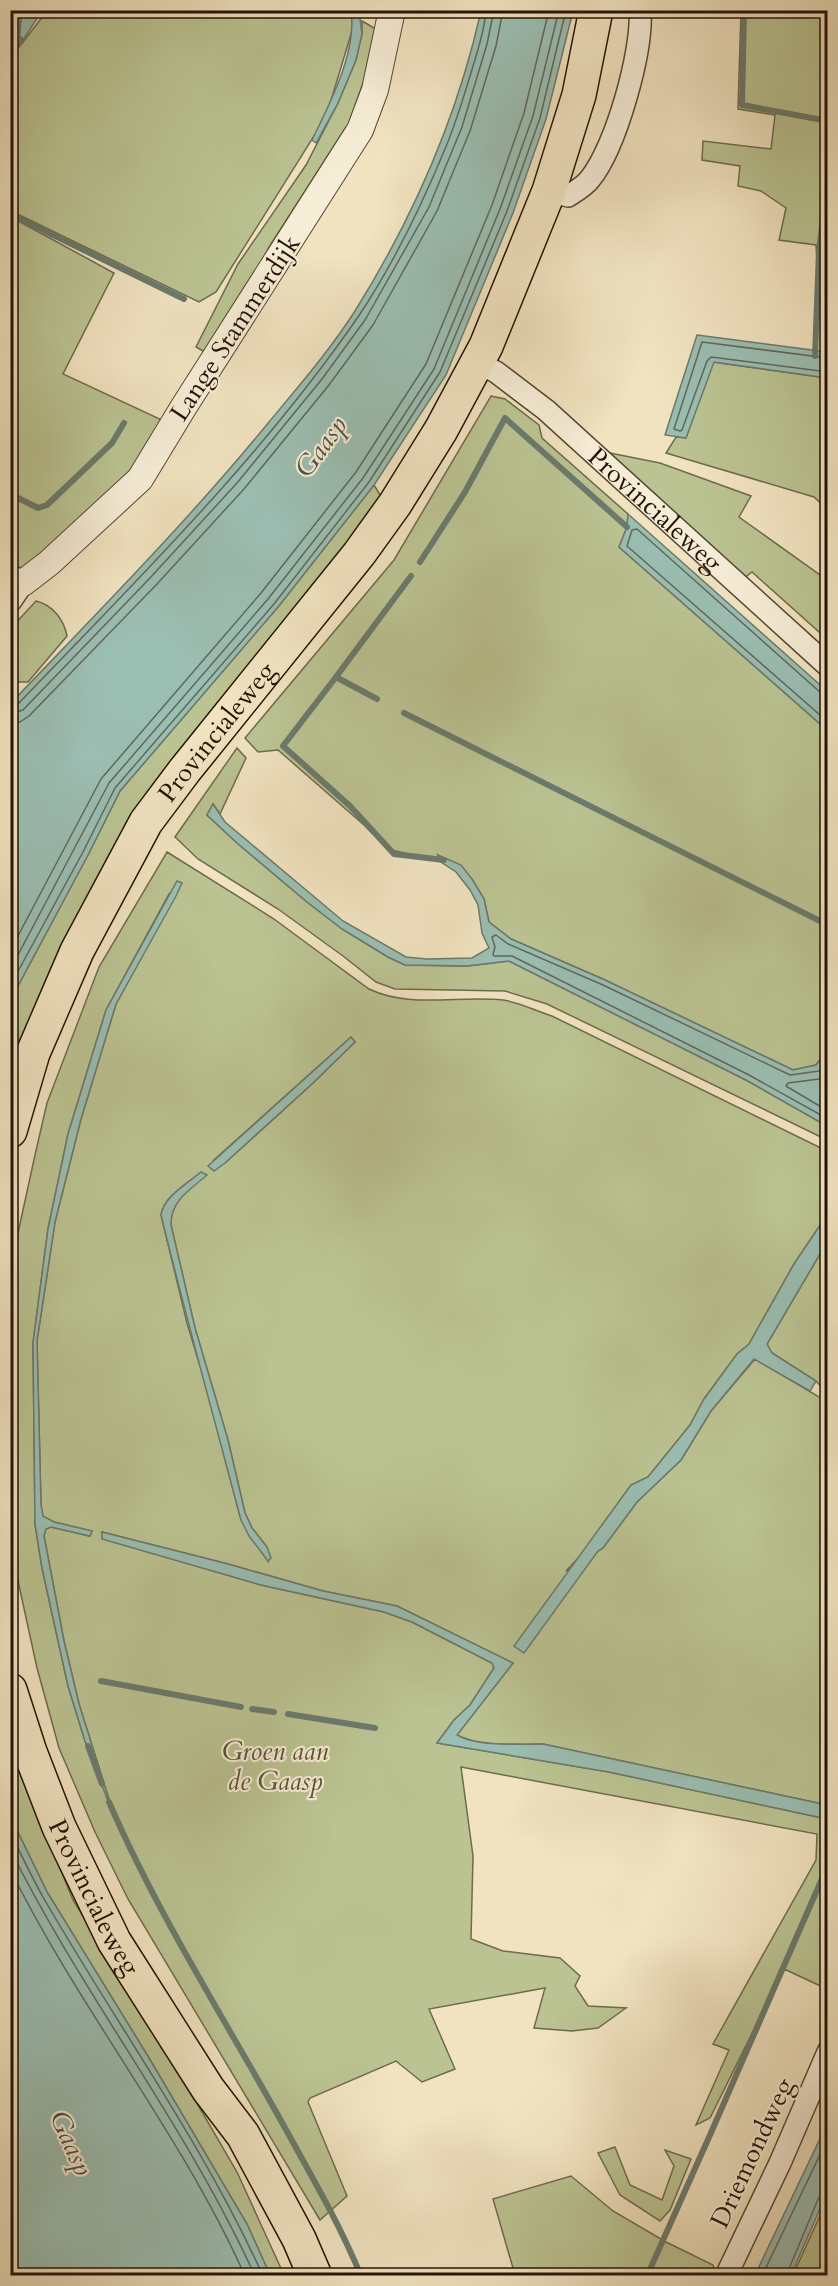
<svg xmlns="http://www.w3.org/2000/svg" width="838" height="2286" font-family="Cardo,serif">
<rect width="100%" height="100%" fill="#f1e3c0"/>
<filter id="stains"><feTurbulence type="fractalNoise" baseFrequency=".00333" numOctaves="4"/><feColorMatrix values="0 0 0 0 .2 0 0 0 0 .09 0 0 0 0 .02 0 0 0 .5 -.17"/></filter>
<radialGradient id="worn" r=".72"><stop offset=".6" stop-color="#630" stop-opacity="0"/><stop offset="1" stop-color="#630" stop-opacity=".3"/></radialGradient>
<!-- green -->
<g fill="#bbc392" stroke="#6e6b4c" stroke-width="1.5" fill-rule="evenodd">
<path d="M10,11H26L20,19L19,46L11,48Z"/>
<path d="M47,11H358L326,117L216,292L199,302L11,211L10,53L16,51Z"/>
<path d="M741,11H827V322L819,296L816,245L779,240L786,208L761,191L738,186L740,166L702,160L703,141L771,149L775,115L738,109Z"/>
<path d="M362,21L381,32L351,117L353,125L346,127L271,244L214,344L213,357L196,347L238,264L306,165L338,103L356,60L362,34Z"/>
<path d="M11,217L114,273L63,374L164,421L131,473L23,571L11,562Z"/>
<path d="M713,362L827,378V509L814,497L666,453L676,437L686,438Z"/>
<path d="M491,396L505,399L539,425L542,438L628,514L627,527L619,547L827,730V1050L816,1065L793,1070L605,980L511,939L489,922L484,899L472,879L438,855L441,862L388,849L364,825L278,750L258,752L245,738L394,560Z"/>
<path d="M600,451L660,463L751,496L739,517L827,580V639L752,572L743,579Z"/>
<path d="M374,485L382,498L283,624L11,1078V999L88,855L120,791L278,607Z"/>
<path d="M36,601C53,605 64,620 67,636L28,682H19L11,674V628Z"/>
<path d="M237,748L246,758L220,814L213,804L207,815L237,843L307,902L342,929L388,957L405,965L467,966L509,961L746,1080L827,1126V1140L547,1004L505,991L395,989L376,982L343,956L278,909L198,859L175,837Z"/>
<path d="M167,852L274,919L369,989C411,1009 458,995 503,1000C519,1002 536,1011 552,1016L827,1151V1215L794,1264L749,1344L737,1354L704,1399L690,1425L648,1477L631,1485L580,1556L566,1571L588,1562L598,1551L603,1548L637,1502L681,1460L711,1411L755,1359L821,1398L827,1405V1805L543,1744C518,1744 479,1747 457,1735L513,1663L397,1606L323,1591L228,1564L102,1532L103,1539L261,1585L384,1612L412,1622L492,1663L494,1668L470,1705L454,1720L437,1743L609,1772L827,1819V1989L784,1969L710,2118L696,2125L729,2050L713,2044L816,1860L817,1834L461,1767L473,1856L471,1939L503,1951L560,1958L580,1976L575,1986L588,2006L626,2008L598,2028L572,2031L534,2028L545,1988L429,2009L455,2069L422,2082L396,2061L310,2098L308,2102L347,2196L320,2220L128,1899L95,1832L59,1748L37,1668L15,1567L11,1536L10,1298L18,1233L35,1155L47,1103L99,967ZM182,883L116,1004L81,1119L55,1222L37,1341L41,1505L43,1517L54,1522L92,1531L90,1536L51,1527L46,1529L44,1536L64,1641L79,1704L113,1812L85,1741L68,1686L42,1568L35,1524L33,1343L48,1229L68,1134L106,1010L169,894ZM351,1037L355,1042L313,1083L225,1163L214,1160ZM201,1172C188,1189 170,1203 171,1225L195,1328L228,1440L245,1513L252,1528L267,1547L268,1561L241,1520L203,1376L187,1323L161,1215C164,1196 187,1184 201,1172Z"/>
<path d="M827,1242V1393L816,1381L772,1353L767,1344Z"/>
<path d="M10,1730L41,1822L73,1900L191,2093L237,2172L284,2275H270L247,2224L149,2058L47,1892L11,1818Z"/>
<path d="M615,2147L630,2185L662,2200L674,2166L665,2150L691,2159L670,2210L660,2221L620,2195L598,2153Z"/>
<path d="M571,2176L613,2211L666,2242L713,2265L716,2275H515L493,2199Z"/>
<path d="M827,2200V2275H793Z"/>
</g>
<!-- water -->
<g fill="#9bbeb2" stroke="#6b7a6d" stroke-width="1.5">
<path d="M26,11H42L19,46L21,19Z"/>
<path d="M351,11H359L362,34L356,60L338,103L316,143L312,140C330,103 357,52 351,11Z"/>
<path d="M481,11H573L546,119L513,213L446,375L374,485L278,607L120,791L88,855L11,999V703C99,611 188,521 269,422C299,386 330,350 355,311C413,218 457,118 481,11Z"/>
<path d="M697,335L827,352V378L714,362L686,438L665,435Z"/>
<path d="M628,514L827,691V730L619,547L627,527Z"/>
<path d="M213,804L225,822L343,921L406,957L427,959L472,958L489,948L482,933L478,905L470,890L456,872L441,862L438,855L461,865L472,879L484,899L489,922L511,939L605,980L793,1070L816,1065L827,1050V1126L746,1080L509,961L467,966L405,965L388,957L342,929L307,902L237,843L207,815Z"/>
<path d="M177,881L182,883L176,896L116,1004L81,1119L55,1222L37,1341L41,1505L43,1516L54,1522L92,1531L90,1536L51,1527L46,1529L44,1536L64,1641L79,1704L116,1822L85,1741L68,1686L42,1568L35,1524L33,1343L48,1229L68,1134L106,1010Z"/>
<path d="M351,1037L355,1042L313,1083L225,1163L214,1171L208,1166Z"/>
<path d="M201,1172L207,1175C191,1189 170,1201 171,1225L195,1328L228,1440L245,1513L252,1528L267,1547L271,1558L268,1561L249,1536L241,1520C214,1418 186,1317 161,1215C164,1196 187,1184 201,1172Z"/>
<path d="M827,1215V1242L767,1344L772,1353L816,1381L810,1391L754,1359L711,1411L681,1460L637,1502L603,1548L598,1551L524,1653L514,1646L631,1485L648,1477L690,1425L704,1399L737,1354L749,1344L794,1264Z"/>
<path d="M102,1532L228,1564L323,1591L397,1606L513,1663L457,1735C475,1747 521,1744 543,1744L827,1805V1819L609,1772L437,1743L454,1720L470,1705L494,1668L492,1663L412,1622L384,1612L261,1585L102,1539Z"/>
<path d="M11,1818L47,1892L149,2058L247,2224L270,2275H11Z"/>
<path d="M827,2124V2193L791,2275H755Z"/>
</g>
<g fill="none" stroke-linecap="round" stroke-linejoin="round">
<!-- shore -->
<g stroke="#5e685c" stroke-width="1.5">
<path d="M828,358L702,342L674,429L680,431L682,430L707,361L711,357L828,372"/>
<path d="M828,695L821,693L637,529L632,530L627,546L828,722"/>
<path d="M10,707L17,705C136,581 260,459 358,317C393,265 421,207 445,149C457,121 465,92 474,63C479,46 485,28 486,10"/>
<path d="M10,714L23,710L150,578L237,483L322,379L365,320L429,207L462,127L487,44L494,10"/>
<path d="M10,723L20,722L29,716L157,584L244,489L329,385L373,325L437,211L470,131L496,46L503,10"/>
<path d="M10,951L101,779L261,593L356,472L426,364L492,205L524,113L549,10"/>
<path d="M10,970L109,783L268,599L363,478L434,369L500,209L533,116L559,10"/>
<path d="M10,986L83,852L115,788L274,604L369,482L440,372L507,211L540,118L566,10"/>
<path d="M828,1060L819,1071L790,1075L603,985L508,944L496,935L492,937L495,947L493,954L494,956H512L749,1075L828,1119"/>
<path d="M828,1073L819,1079L788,1083L786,1086L828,1111"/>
<path d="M10,1832C21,1854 31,1876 43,1897C116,2024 203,2143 263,2276"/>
<path d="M10,1849C83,1996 187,2126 255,2276"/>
<path d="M10,1869C79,2009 181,2133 245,2276"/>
<path d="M762,2276L828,2138"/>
<path d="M786,2276L819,2197L828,2193"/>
</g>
<!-- stream -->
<g stroke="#6b7a6d" stroke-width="6">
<path d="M744,10L742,105L828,121"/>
<path d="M10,42L20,39"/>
<path d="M10,214L184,299"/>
<path d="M815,356L819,251L828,177"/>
<path d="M10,494L38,508L47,505L112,443L124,423"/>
<path d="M420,562L465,492L505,418L627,527"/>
<path d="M336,677L411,576"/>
<path d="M377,699L336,677L283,746L350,806L394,854L444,860"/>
<path d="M404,713L828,925"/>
<path d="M101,1681L241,1707"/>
<path d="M252,1709L274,1712"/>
<path d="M288,1714L375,1728"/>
<path d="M88,1746L102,1784"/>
<path d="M109,1802C161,1922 233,2032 295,2146C319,2189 342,2230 361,2276"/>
<path d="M647,2276L710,2135L828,1865"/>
</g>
<defs>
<g id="minor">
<path d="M549,191L568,196C576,191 585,186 590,179C616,147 643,51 640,10"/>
<path id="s1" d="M477,362L496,372L546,410L828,666"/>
<path d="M10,575L23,583L10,602"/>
<path d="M726,2276L780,2163L828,2052"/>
</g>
<path id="tertiary" d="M23,583L49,563L140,479L183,408L360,130L375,90L392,10"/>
<g id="primary">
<path id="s2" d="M10,1131L33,1053L77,951L146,822L185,770L359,554L395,504L441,430L486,346L549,191L579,95L596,10"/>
<path id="s3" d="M10,1690L30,1752L59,1827L114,1941L208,2089L243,2135L299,2239L315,2276"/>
</g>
</defs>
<!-- minor casing -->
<use href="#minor" stroke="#564734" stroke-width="24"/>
<!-- tertiary casing -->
<use href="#tertiary" stroke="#564734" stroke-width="28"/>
<!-- primary casing -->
<use href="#primary" stroke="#221305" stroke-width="36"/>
<!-- minor -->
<use href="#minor" stroke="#f6edd6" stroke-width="21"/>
<!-- tertiary -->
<use href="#tertiary" stroke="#f6edd6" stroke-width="26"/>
<!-- primary -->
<use href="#primary" stroke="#f1e3c0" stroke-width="33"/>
</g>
<g text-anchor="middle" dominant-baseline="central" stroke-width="4.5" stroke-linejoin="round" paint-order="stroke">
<!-- street labels -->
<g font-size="26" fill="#221305" stroke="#f6edd6">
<text transform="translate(235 328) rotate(-57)">Lange Stammerdijk</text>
<text stroke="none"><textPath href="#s1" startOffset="232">Provincialeweg</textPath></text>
<text stroke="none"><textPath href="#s2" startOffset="453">Provincialeweg</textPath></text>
<text stroke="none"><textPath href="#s3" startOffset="224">Provincialeweg</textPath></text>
<text transform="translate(752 2153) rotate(-65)">Driemondweg</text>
</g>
<!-- park labels -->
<g font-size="26" font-style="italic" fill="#585136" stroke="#f6edd6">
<text x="275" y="1751">Groen aan<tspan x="275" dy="30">de Gaasp</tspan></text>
</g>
<!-- water labels -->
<g font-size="27" font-style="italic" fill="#4c4f42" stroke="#f6edd6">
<text transform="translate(321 447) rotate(-54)">Gaasp</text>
<text transform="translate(71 2143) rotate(66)">Gaasp</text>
</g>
</g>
<!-- margin -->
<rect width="838" height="2286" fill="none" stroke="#f1e3c0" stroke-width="36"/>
<rect x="12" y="12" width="814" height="2262" fill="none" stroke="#221305" stroke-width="3"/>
<rect x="18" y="18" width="802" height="2250" fill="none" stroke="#221305" stroke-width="1.5"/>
<rect width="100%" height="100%" filter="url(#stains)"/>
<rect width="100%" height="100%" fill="url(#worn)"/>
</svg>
